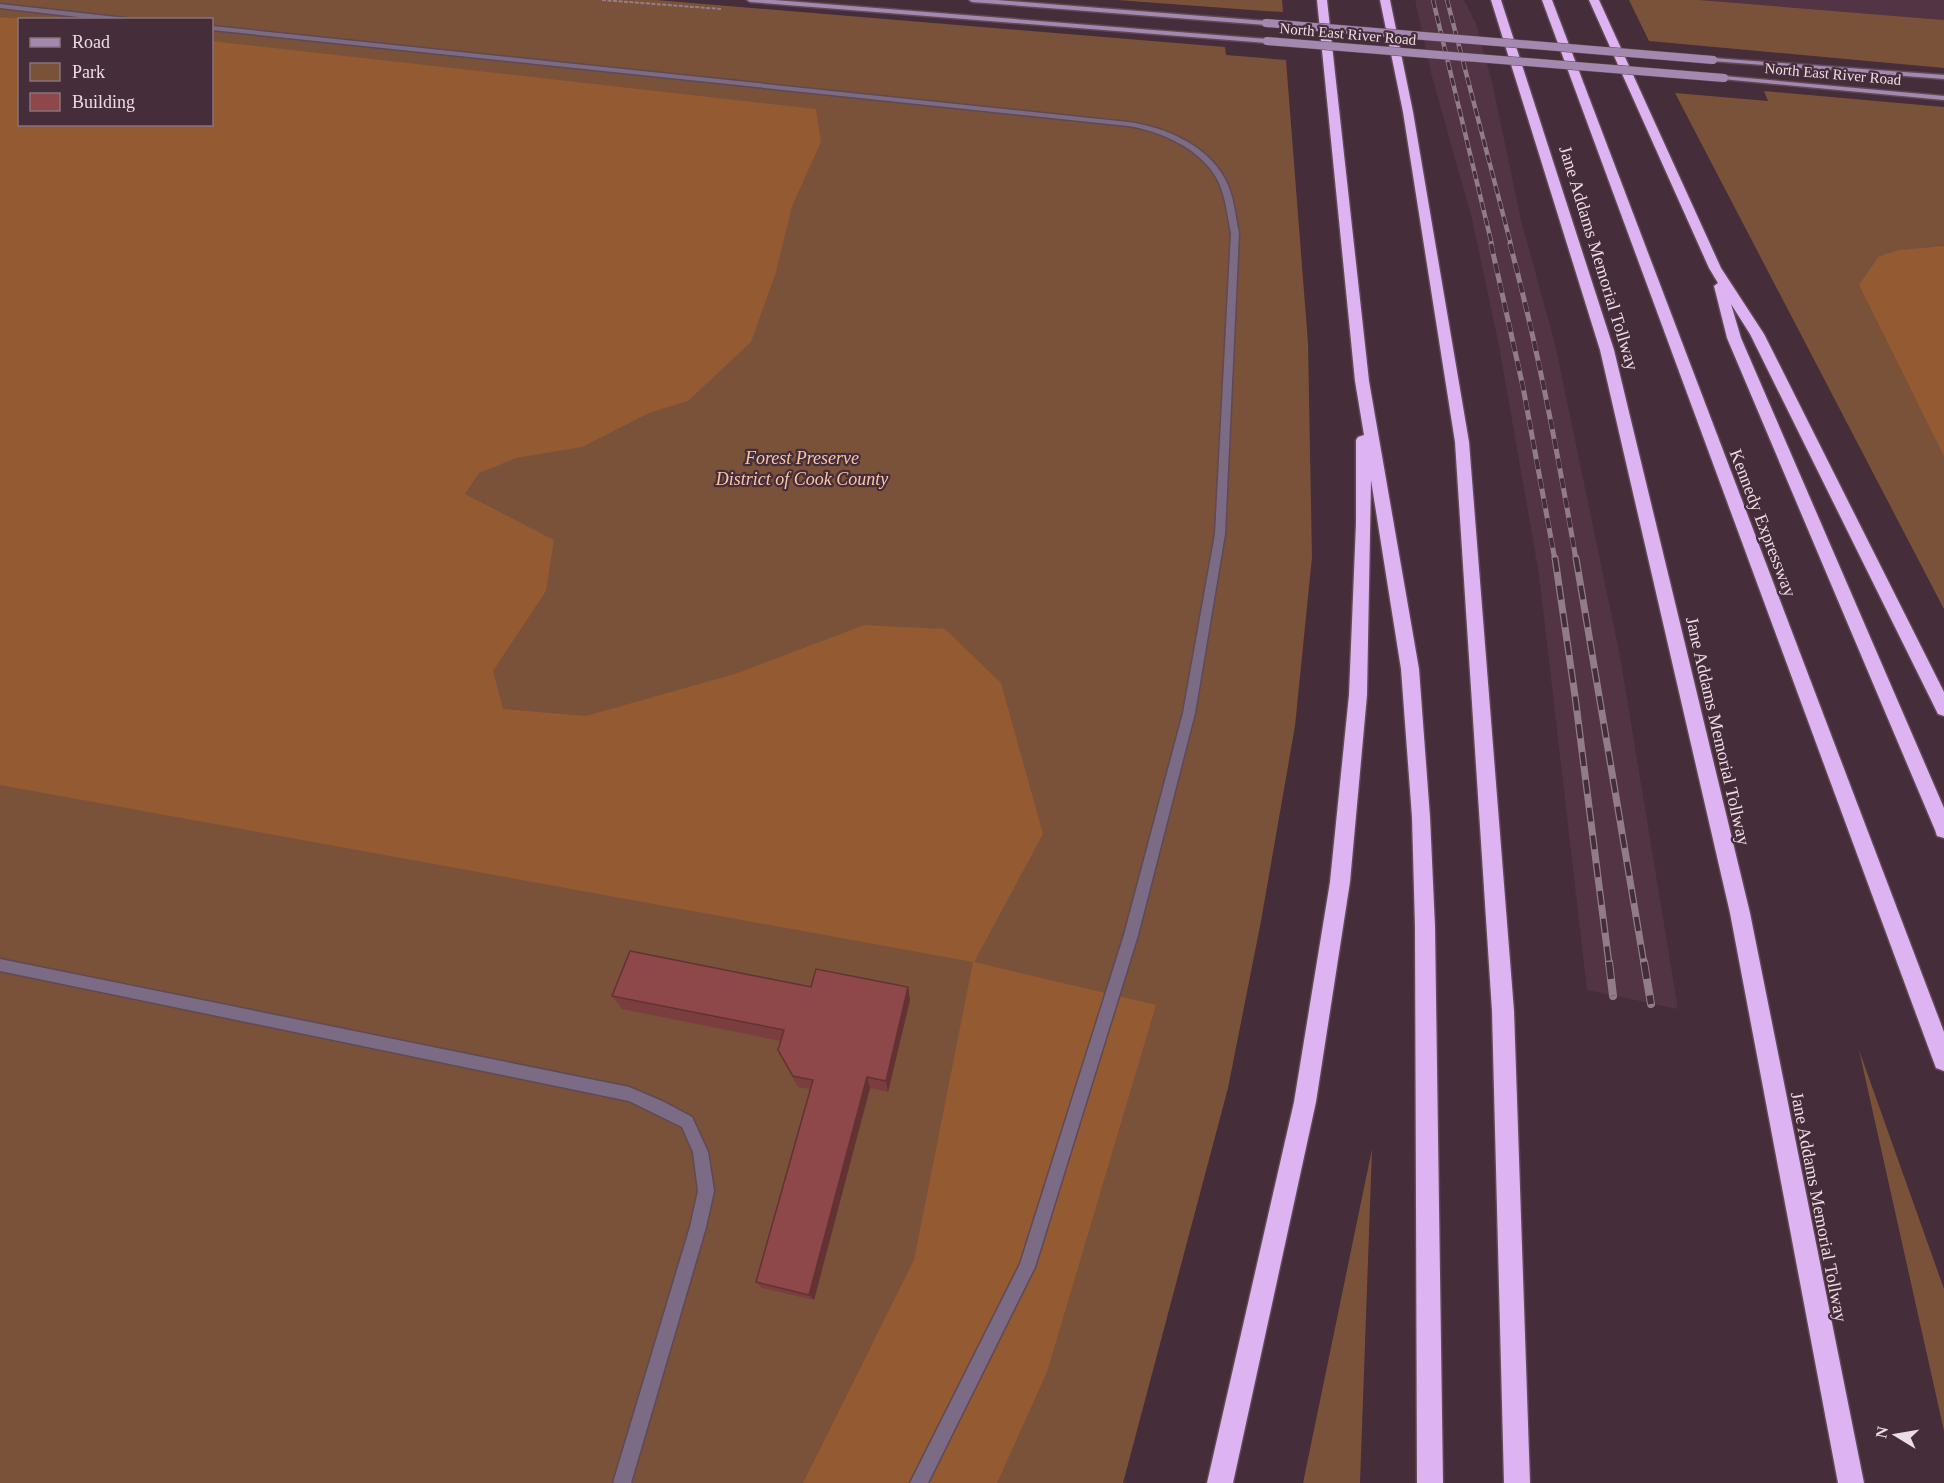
<svg xmlns="http://www.w3.org/2000/svg" width="1944" height="1483" font-family="Georgia,serif">
<rect width="100%" height="100%" fill="#452d39"/>
<!-- built -->
<g fill="#533444">
<path d="M1415,0H1464L1476,24L1492,82L1521,220L1555,344L1620,656L1678,1009L1587,990L1539,574L1499,346L1472,219L1431,73Z"/>
<path d="M1699,0H1944V20Z"/>
</g>
<!-- green -->
<g fill="#795239" fill-rule="evenodd">
<path d="M0,0H656L1225,47L1226,55L1286,60L1308,343L1312,557L1295,726L1261,921L1228,1088L1123,1483H0ZM20,20H212V124H20Z"/>
<path d="M1117,0H1282L1283,12L1265,11Z"/>
<path d="M1629,0H1699L1944,20V68L1649,41Z"/>
<path d="M1764,91L1944,107V609L1675,93L1768,101Z"/>
<path d="M1859,1050L1944,1289V1431Z"/>
<path d="M1372,1149L1360,1483H1303Z"/>
</g>
<!-- forest -->
<g fill="#945a31">
<path d="M0,17L24,19L20,20V124H212V41L816,109L821,142L792,206L776,272L751,342L688,401L649,413L582,447L516,458L479,473L465,494L554,540L546,591L493,671L503,709L586,716L738,673L864,625L945,629L1001,683L1043,834L974,962L1156,1005L1047,1372L997,1483H803L914,1260L973,962L0,785Z"/>
<path d="M1944,246V456L1859,285L1879,256L1900,250Z"/>
</g>
<g fill="none" stroke-linecap="round" stroke-linejoin="round">
<defs>
<g id="service">
<path d="M0,4L126,18L129,20H104L0,8Z"/>
<path d="M212,26L1128,122C1165,127 1207,145 1225,179C1234,195 1235,215 1239,233L1225,534L1195,713L1138,935L1035,1267L928,1483H910L1020,1264L1124,935L1183,713L1215,534L1231,233C1227,215 1226,196 1217,179C1201,149 1161,131 1128,126L212,30Z"/>
<path d="M0,959L629,1087L662,1101L692,1117L708,1152L714,1191L706,1227L631,1483H613L690,1227L698,1191L693,1152L682,1127L629,1101L0,971Z"/>
</g>
<g id="secondary">
<path d="M747,0H774L1267,39L1270,41L1267,43L750,2Z"/>
<path d="M969,0H997L1266,21L1269,23L1266,25L972,2Z"/>
<path d="M1713,58L1944,75V79L1711,61V59Z"/>
<path d="M1724,76L1944,96V100L1722,79V77Z"/>
</g>
<g id="motorway">
<path d="M1317,0H1327L1369,381L1419,669L1430,817L1435,927L1443,1483H1417L1415,927L1412,817L1401,669L1371,480L1367,695L1350,882L1316,1102L1233,1483H1207L1294,1102L1330,882L1349,695L1356,523V440L1358,437L1364,435L1355,381Z"/>
<path d="M1380,0H1390L1413,112L1469,442L1514,1011L1530,1483H1504L1492,1011L1455,442L1403,112Z"/>
<path d="M1491,0H1501L1614,350L1750,913L1864,1483H1838L1730,913L1600,350Z"/>
<path d="M1542,0H1552L1944,1032V1071L1936,1068L1933,1060Z"/>
<path d="M1589,0H1599L1721,268L1764,334L1944,692V716L1938,714L1750,334L1731,304L1741,338L1944,808V838L1937,836L1935,830L1727,338L1714,286L1718,283L1709,268Z"/>
</g>
</defs>
<!-- service casing -->
<use href="#service" stroke="#604954" stroke-width="3"/>
<!-- secondary casing -->
<use href="#secondary" stroke="#604954" stroke-width="3"/>
<!-- motorway casing -->
<use href="#motorway" stroke="#604954" stroke-width="3"/>
<!-- path -->
<path stroke="#947f89" stroke-width="2" stroke-dasharray="4 1.5" stroke-linecap="butt" d="M602,0L721,9"/>
<!-- service -->
<use href="#service" fill="#7c6b84" fill-rule="evenodd"/>
<!-- secondary -->
<use href="#secondary" fill="#a389b0" fill-rule="evenodd"/>
<!-- motorway -->
<use href="#motorway" fill="#ddb3f1" fill-rule="evenodd"/>
<defs>
<g id="rail-far3">
<path d="M1433,0L1492,245"/>
<path d="M1447,0L1511,245"/>
</g>
<g id="rail-far2">
<path d="M1491,244L1523,387L1555,560"/>
<path d="M1510,244C1538,348 1558,453 1576,560"/>
</g>
<g id="rail-far1">
<path d="M1555,558L1575,696L1609,964"/>
<path d="M1576,558L1644,964"/>
</g>
<g id="rail">
<path d="M1609,962L1613,996"/>
<path d="M1644,962L1651,1004"/>
</g>
</defs>
<!-- rail-far3 casing -->
<use href="#rail-far3" stroke="#917d87" stroke-width="4.5"/>
<!-- rail-far2 casing -->
<use href="#rail-far2" stroke="#917d87" stroke-width="5"/>
<!-- rail-far1 casing -->
<use href="#rail-far1" stroke="#917d87" stroke-width="7"/>
<!-- rail casing -->
<use href="#rail" stroke="#917d87" stroke-width="8"/>
<!-- rail-far3 -->
<use href="#rail-far3" stroke="#452d39" stroke-width="3" stroke-dasharray="8" stroke-linecap="butt"/>
<!-- rail-far2 -->
<use href="#rail-far2" stroke="#452d39" stroke-width="4" stroke-dasharray="10" stroke-linecap="butt"/>
<!-- rail-far1 -->
<use href="#rail-far1" stroke="#452d39" stroke-width="4.5" stroke-dasharray="14" stroke-linecap="butt"/>
<!-- rail -->
<use href="#rail" stroke="#452d39" stroke-width="6" stroke-dasharray="17" stroke-linecap="butt"/>
<defs>
<g id="secondary-bridge">
<path d="M1266,23L1713,60"/>
<path d="M1267,41L1724,78"/>
</g>
</defs>
<!-- secondary-bridge casing -->
<use href="#secondary-bridge" stroke="#604954" stroke-width="9" stroke-linecap="butt"/>
<!-- secondary-bridge -->
<use href="#secondary-bridge" stroke="#a389b0" stroke-width="8"/>
</g>
<!-- wall -->
<path fill="#7a3e3f" d="M811,987H908L910,1000L888,1092L870,1088L814,1300L762,1288L756,1282L810,1089L798,1087L784,1062L778,1050L781,1041L622,1009L612,996Z"/>
<!-- shaded-wall -->
<g fill="#633233">
<path d="M908,987L910,1000L888,1092L886,1081Z"/>
<path d="M867,1077L870,1088L814,1300L809,1295Z"/>
</g>
<!-- building -->
<path fill="#8e4849" stroke="#633233" stroke-width="1.5" d="M630,951L811,987L816,969L908,987L886,1081L867,1077L809,1295L756,1282L813,1080L793,1076L778,1050L784,1030L612,996Z"/>
<g text-anchor="middle" dominant-baseline="central" stroke-width="4.5" stroke-linejoin="round" paint-order="stroke">
<!-- far-street labels -->
<g font-size="15" fill="#ecdce3" stroke="#452d39">
<text transform="translate(1348 34) rotate(5)">North East River Road</text>
<text transform="translate(1833 74) rotate(5)">North East River Road</text>
</g>
<!-- street labels -->
<g font-size="18" fill="#ecdce3" stroke="#452d39">
<text transform="translate(1599 258) rotate(73)">Jane Addams Memorial Tollway</text>
<text transform="translate(1763 523) rotate(69)">Kennedy Expressway</text>
<text transform="translate(1718 731) rotate(77)">Jane Addams Memorial Tollway</text>
<text transform="translate(1819 1207) rotate(79)">Jane Addams Memorial Tollway</text>
</g>
<!-- park labels -->
<g font-size="18" font-style="italic" fill="#fbc6a4" stroke="#452d39">
<text x="802" y="458">Forest Preserve<tspan x="802" dy="21">District of Cook County</tspan></text>
</g>
</g>
<!-- legend -->
<rect x="18" y="18" width="195" height="108" fill="#452d39" stroke="#88737d" stroke-width="1.5"/>
<rect x="30" y="38" width="30" height="9" fill="#a389b0" stroke="#88737d" stroke-width="1.5"/>
<text x="72" y="48" font-size="18" fill="#ecdce3">Road</text>
<rect x="30" y="63" width="30" height="18" fill="#795239" stroke="#88737d" stroke-width="1.5"/>
<text x="72" y="78" font-size="18" fill="#ecdce3">Park</text>
<rect x="30" y="93" width="30" height="18" fill="#8e4849" stroke="#88737d" stroke-width="1.5"/>
<text x="72" y="108" font-size="18" fill="#ecdce3">Building</text>
<!-- north arrow -->
<g transform="translate(1896 1435) rotate(281)" stroke="#452d39" stroke-width="4.5" paint-order="stroke">
<path d="M0-4.5L10 22L0 15L-10 22Z" fill="#ecdce3"/>
<text y="-9" font-size="16" font-weight="bold" text-anchor="middle" fill="#ecdce3">N</text>
</g>
</svg>
